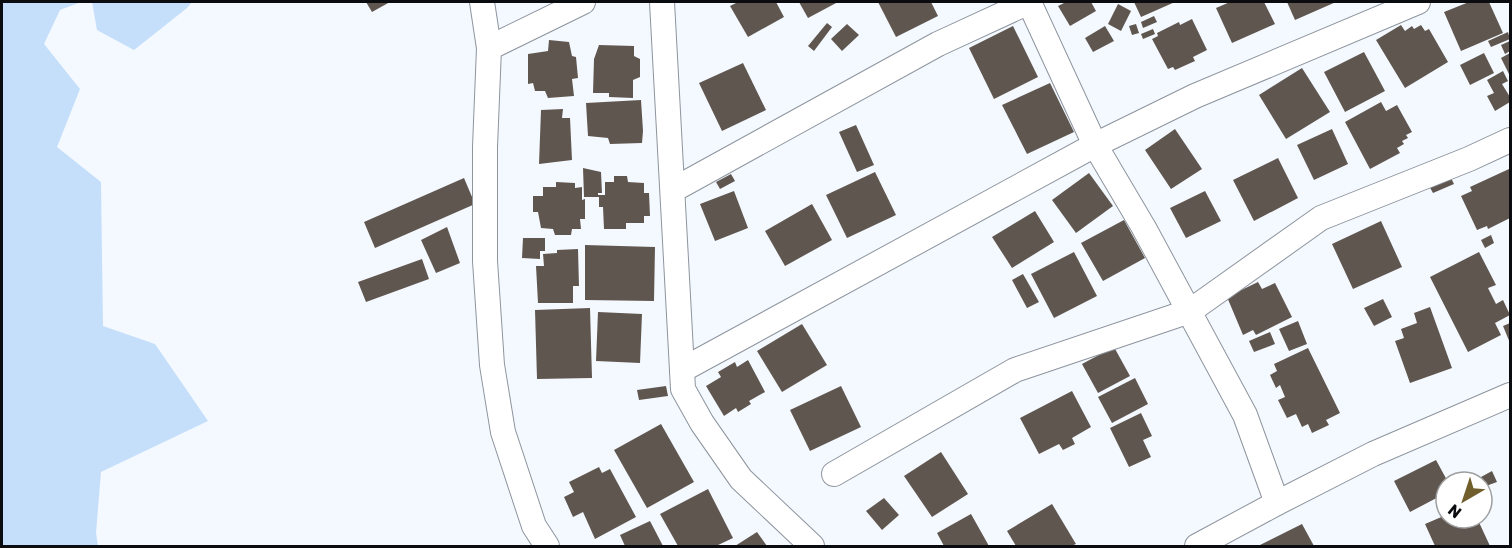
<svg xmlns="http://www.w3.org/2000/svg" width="1512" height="548" font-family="Rubik,sans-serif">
<rect width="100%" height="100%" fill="#f4f9ff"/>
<!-- green -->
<g fill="#c5dffb">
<path d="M2,2H81L60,10L44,44L80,89L57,147L101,182L103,326L155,344L208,421L101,472L96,533L98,546H2Z"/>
<path d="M92,2H192L187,8L134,50L97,30Z"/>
</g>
<!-- building -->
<g fill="#605650">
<path d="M366,2H390L372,12Z"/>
<path d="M738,2H776L784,17L748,37L730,6Z"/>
<path d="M799,2H838L808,18Z"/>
<path d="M878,2H931L938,16L896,37Z"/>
<path d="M1066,2H1091L1096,11L1070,26L1058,6Z"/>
<path d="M1134,2H1175L1141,17Z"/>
<path d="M1230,2H1264L1275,24L1232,43L1216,8Z"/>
<path d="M1287,2H1336L1295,20Z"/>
<path d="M1469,2H1489L1503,33L1461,51L1444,12Z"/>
<path d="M1118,4L1131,11L1121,31L1108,24Z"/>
<path d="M1154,16L1157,22L1143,28L1141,22Z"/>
<path d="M1192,19L1207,50L1193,57L1195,61L1175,70L1173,67L1168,69L1152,39L1158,36L1157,33L1179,22L1180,25Z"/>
<path d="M827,23L832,27L814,51L808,46Z"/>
<path d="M847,24L859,35L842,51L831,39Z"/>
<path d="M1136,24L1139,33L1132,35L1129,26Z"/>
<path d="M1401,25L1405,31L1412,26L1414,29L1421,25L1425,31L1429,29L1448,62L1405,88L1376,40Z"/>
<path d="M1013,26L1038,77L994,99L969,48Z"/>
<path d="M1105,26L1114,41L1093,52L1085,38Z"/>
<path d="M1153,29L1155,34L1143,39L1141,34Z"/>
<path d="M1508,32L1510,39L1491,47L1488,41Z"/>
<path d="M549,40L569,42L572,56L576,57L578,78L572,79L574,96L548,98L545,91H535L533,83L528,84V54L548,51Z"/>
<path d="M1510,41V51L1505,54L1501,45Z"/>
<path d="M599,45L634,46V56L640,59V77L633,80V98L609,97V93H593L594,59Z"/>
<path d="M1364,52L1385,91L1345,112L1324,72Z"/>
<path d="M1484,53L1494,73L1470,85L1460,65Z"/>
<path d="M1510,53V76L1501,58Z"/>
<path d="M743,63L766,110L722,131L699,83Z"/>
<path d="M1302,68L1330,112L1286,139L1259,95Z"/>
<path d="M1503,71L1508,81L1502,84L1510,97V102L1495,111L1487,96L1494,93L1487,80Z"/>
<path d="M1050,83L1074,132L1027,154L1002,105Z"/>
<path d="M641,100L643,131L642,143L610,144L608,138L588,136L586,103Z"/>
<path d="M1381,102L1386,111L1397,105L1412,132L1406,135L1408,138L1402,141L1404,144L1397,148L1400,153L1370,169L1345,122Z"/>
<path d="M563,109L562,118H570L572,160L539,164L541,110Z"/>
<path d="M856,125L874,165L857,172L839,132Z"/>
<path d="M1175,129L1202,169L1171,189L1145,150Z"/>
<path d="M1332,129L1348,164L1314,180L1297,145Z"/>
<path d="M1278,158L1298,198L1254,221L1233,180Z"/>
<path d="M583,168L601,172L602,193H598V195H605V182H614V176H627L628,182L644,183V193H649L650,216H644V223H626V229H604L603,207H599V197H584Z"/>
<path d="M1509,169L1510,172V218L1488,229L1487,226L1477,230L1461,196L1472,191L1470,187Z"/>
<path d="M875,172L896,215L847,238L826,195Z"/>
<path d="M1089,173L1113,206L1076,233L1052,200Z"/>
<path d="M731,174L735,181L720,189L716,182Z"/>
<path d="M1449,174L1454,184L1433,193L1428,184Z"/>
<path d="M464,178L475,204L375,248L364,222Z"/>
<path d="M556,182L575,183V188L582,187V200L585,199V219H580L581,229H572L571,235H555L553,229L541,228L538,212H533V196H543V187H556Z"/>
<path d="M734,191L748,228L715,241L700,204Z"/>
<path d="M1205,191L1221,221L1186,238L1170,208Z"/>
<path d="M812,204L832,240L785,266L765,231Z"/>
<path d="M1035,211L1054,242L1012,268L992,237Z"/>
<path d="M1124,220L1145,258L1103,281L1081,243Z"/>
<path d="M1381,221L1402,267L1353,289L1332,244Z"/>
<path d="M447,227L460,263L436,273L421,240Z"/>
<path d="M1491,235L1494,243L1485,248L1481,240Z"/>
<path d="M523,238H545V251H540V259L522,258Z"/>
<path d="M585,245L655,247L654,301L585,300Z"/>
<path d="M578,249L579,286H573V303H538L536,266H544L543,254L557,253V250Z"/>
<path d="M1074,252L1097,296L1054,318L1031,274Z"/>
<path d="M1479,252L1496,285L1488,288L1496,304L1503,300L1510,315L1495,323L1501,335L1468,352L1430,277Z"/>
<path d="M422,259L429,279L366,302L358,282Z"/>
<path d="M1023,274L1039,302L1027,308L1012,280Z"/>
<path d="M1258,282L1262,289L1275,283L1292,317L1256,335L1253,330L1243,335L1227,297Z"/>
<path d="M1383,299L1392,317L1374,326L1364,308Z"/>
<path d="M1430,307L1452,368L1410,383L1395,341L1404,338L1401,329L1417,323L1414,313Z"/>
<path d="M590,308L592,378L537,379L535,310Z"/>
<path d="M598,312L642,314L640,363L596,361Z"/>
<path d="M1298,321L1307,344L1289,351L1279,329Z"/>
<path d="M1510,323V343L1503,326Z"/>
<path d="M802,324L827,365L782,392L757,351Z"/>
<path d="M1270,332L1275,344L1254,352L1249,341Z"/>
<path d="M1114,347L1130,376L1098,393L1082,364Z"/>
<path d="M1308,348L1340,413L1326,420L1329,425L1312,433L1308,424L1302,427L1296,414L1287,418L1278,400L1285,397L1280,385L1276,388L1270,375L1277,371L1274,364Z"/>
<path d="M748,360L765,392L749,401L751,404L738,412L736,408L724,416L706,386L721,377L718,372L735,362L737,367Z"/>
<path d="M1135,378L1148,404L1112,423L1098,397Z"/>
<path d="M666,386L668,396L639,400L637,390Z"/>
<path d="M841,386L861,427L810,451L790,410Z"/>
<path d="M1072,391L1091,427L1072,438L1075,444L1063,450L1059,444L1039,454L1020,418Z"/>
<path d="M1141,413L1152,436L1143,440L1151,457L1129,467L1110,428Z"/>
<path d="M661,424L694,482L647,508L614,450Z"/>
<path d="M941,452L968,494L932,517L904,476Z"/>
<path d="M1436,460L1448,482H1446V493L1410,512L1394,481Z"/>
<path d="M599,467L602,473L610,469L636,517L595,539L583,512L573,517L564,497L574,492L569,482Z"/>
<path d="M1492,471L1497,482L1486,486L1481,477Z"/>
<path d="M708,489L733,538L716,546H678L660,514Z"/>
<path d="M884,498L899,515L882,530L866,511Z"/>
<path d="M1052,504L1076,544L1071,546H1016L1007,531Z"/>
<path d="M971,514L989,546H944L937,533Z"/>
<path d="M1446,515V518H1477L1490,546H1435L1425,524Z"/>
<path d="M650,521L663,546H625L620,535Z"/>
<path d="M1302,524L1314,546H1258Z"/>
<path d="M757,532L767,546H735Z"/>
</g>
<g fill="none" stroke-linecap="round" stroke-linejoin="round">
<defs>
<g id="minor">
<path d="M482,2L489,48L485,147V261L492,365L503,432L534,526L547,546"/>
<path d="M662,2L682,370L1095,145L1195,96L1418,2"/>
<path d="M1029,2L1095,145L1144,228L1245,415L1277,503"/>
<path d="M489,48L583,2"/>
<path d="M673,190L938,44L1029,2"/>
<path d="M682,370L683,389L702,423L741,479L812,546"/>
<path d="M834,474L1015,370L1190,311L1321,218L1469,159L1510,140"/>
<path d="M1197,546L1277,503L1373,454L1510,395"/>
</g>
</defs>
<!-- minor casing -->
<use href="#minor" stroke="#8d949d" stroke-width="26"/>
<!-- minor -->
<use href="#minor" stroke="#fff" stroke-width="24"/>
</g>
<!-- border -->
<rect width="1512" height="548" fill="none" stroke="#0a0c0f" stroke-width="6"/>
<!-- north arrow -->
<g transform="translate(1464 500) rotate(219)"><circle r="28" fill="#ffffff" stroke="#9d9e9f" stroke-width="1.5"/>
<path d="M0-4.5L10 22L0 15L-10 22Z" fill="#705f2d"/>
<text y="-9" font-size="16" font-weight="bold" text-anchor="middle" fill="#0a0c0f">N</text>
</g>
</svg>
